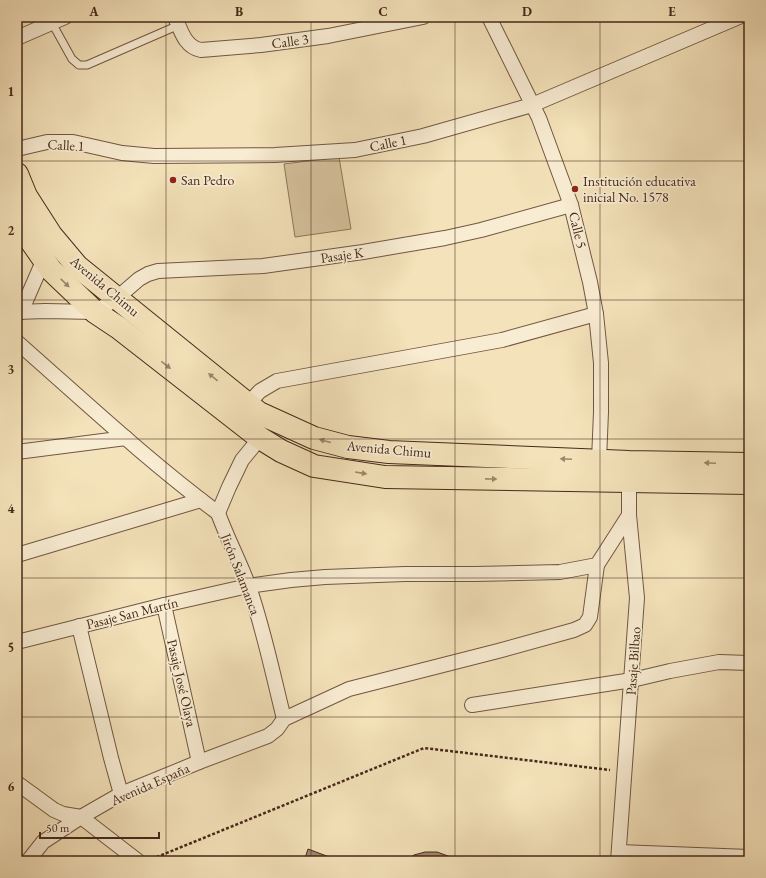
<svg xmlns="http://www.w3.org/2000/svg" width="766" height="878" font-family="'EB Garamond',serif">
<defs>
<filter id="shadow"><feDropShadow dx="2.5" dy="4.5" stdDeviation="0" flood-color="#0004"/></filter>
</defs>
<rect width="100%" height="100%" fill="#f4e2ba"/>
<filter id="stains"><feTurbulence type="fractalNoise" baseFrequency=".005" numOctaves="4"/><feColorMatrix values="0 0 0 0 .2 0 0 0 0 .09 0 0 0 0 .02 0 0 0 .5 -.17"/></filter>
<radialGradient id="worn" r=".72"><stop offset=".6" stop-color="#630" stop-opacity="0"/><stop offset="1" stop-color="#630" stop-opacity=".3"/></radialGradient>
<!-- green -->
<path fill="#d6c39f" stroke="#8e765c" d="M339,157L351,229L295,237L284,164Z"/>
<!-- building -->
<g fill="#a0896d" stroke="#46291a" filter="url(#shadow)">
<path d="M308,849L340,861H304Z"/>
<path d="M425,852H437L448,856L455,861H405L414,855Z"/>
</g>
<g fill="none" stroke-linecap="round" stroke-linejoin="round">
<defs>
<path id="service" d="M52,23L72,59L79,65H87L179,25"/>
<g id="minor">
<path d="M175,17C181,31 185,47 201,50L261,45L328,36L423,17"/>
<path d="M489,17L539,118L571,205L590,282L596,314L601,363V412L599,460"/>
<path d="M17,38L65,17"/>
<path d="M17,149L47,142H73L122,153L154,156L275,155L355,150L423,136L532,105L739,17"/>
<path d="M17,312L45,311L95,312L117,298L139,279L148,274L158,271L263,266L363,252L445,238L481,230L571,205"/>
<path d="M21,312L44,259"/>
<path d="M17,342C83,400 148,461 218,513"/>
<path d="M243,409L260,391L277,381L502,340L596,314"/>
<path d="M260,438L242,460L229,487L218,513C227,538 240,562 249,587C264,630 273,675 284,719"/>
<path d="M17,452L126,438"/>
<path d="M17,555L201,500"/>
<path d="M164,605L199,762"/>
<path d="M79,626L111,758L121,794"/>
<path d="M17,642L164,605L248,586L291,580L325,577L405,574H475L560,572L597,565L629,515"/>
<path d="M472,705L632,680L670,671L719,662L749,663"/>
<path d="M17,783L54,810L63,814L81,817L121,794L199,762L268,736L277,729L284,719L349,689L498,651L574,630L585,625L590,617L597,565"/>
<path d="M619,852L749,857"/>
<path d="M28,861L43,842L81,817L138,861"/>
<path d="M618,861L637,598L629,515V472"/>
</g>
<g id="primary">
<path d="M17,174L26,196L51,235L77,266L259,413L314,438L348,447L389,452L629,462L749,464"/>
<path d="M17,219L24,231L51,270L95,312L119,328L260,438L281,451L314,466L385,477L749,483"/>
</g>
</defs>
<!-- service casing -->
<use href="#service" stroke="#725742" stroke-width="9"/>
<!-- minor casing -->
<use href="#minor" stroke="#725742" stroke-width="16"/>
<!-- primary casing -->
<use href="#primary" stroke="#46291a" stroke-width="24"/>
<!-- path -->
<path stroke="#46291a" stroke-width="2.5" stroke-dasharray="3 2" stroke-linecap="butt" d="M152,859L424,748L610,770"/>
<!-- service -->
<use href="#service" stroke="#f8ecd2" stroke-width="7"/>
<!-- minor -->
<use href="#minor" stroke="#f8ecd2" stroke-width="14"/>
<!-- primary -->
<use href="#primary" stroke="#f4e2ba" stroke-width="22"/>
</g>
<!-- one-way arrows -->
<defs><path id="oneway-solid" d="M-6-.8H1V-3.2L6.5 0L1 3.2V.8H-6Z"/></defs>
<g fill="#9d866a">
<use href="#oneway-solid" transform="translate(65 283) rotate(44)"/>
<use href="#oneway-solid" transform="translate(166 365) rotate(38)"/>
<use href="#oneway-solid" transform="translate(213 377) rotate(-141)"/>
<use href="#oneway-solid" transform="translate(325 441) rotate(-165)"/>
<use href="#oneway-solid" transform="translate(566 459) rotate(-178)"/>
<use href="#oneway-solid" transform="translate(710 463) rotate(-178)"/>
<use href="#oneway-solid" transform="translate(361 473) rotate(9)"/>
<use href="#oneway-solid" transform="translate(491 479) rotate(1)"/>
</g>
<!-- grid -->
<path fill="none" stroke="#46291a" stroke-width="1" stroke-opacity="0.55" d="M166,17V861M311,17V861M455,17V861M600,17V861M17,161H749M17,300H749M17,439H749M17,578H749M17,717H749"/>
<!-- markers -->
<g fill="#8f2418" stroke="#f8ecd2" stroke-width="1.5">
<circle cx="173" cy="180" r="4"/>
<circle cx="575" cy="189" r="4"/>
</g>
<g text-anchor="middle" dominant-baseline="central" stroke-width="3.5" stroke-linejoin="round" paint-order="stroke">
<!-- street labels -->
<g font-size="14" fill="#46291a" stroke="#f8ecd2">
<text transform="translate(290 41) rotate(-8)">Calle 3</text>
<text transform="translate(388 143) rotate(-12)">Calle 1</text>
<text transform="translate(66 145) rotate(3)">Calle 1</text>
<text transform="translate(578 230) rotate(76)">Calle 5</text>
<text transform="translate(342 255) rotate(-8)">Pasaje K</text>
<text transform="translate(105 286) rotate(40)">Avenida Chimu</text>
<text transform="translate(389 449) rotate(5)">Avenida Chimu</text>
<text transform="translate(241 574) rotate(69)">Jirón Salamanca</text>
<text transform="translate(132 613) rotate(-14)">Pasaje San Martín</text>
<text transform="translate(633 661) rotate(-86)">Pasaje Bilbao</text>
<text transform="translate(182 683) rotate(77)">Pasaje José Olaya</text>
<text transform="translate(150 784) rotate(-24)">Avenida España</text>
</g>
<!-- poi labels -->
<g font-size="14" fill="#46291a" stroke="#f8ecd2" text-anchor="start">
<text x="181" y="180">San Pedro</text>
<text x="583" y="181">Institución educativa<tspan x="583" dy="16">inicial No. 1578</tspan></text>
</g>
</g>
<!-- margin -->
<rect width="766" height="878" fill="none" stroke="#f4e2ba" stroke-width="44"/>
<!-- scale -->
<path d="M40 832v6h119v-6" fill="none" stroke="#46291a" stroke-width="2"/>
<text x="46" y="832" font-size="12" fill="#46291a" stroke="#f8ecd2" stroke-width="3" paint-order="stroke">50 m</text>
<rect x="22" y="22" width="722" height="834" fill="none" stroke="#46291a" stroke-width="1.5"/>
<g font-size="13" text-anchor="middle" font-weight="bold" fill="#46291a">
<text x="94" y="16">A</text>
<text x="239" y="16">B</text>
<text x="383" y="16">C</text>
<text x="527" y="16">D</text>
<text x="672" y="16">E</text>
<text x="11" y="96">1</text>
<text x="11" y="235">2</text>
<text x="11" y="374">3</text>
<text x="11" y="513">4</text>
<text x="11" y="652">5</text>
<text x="11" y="791">6</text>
</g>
<rect width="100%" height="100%" filter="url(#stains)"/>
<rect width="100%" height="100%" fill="url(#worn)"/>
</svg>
